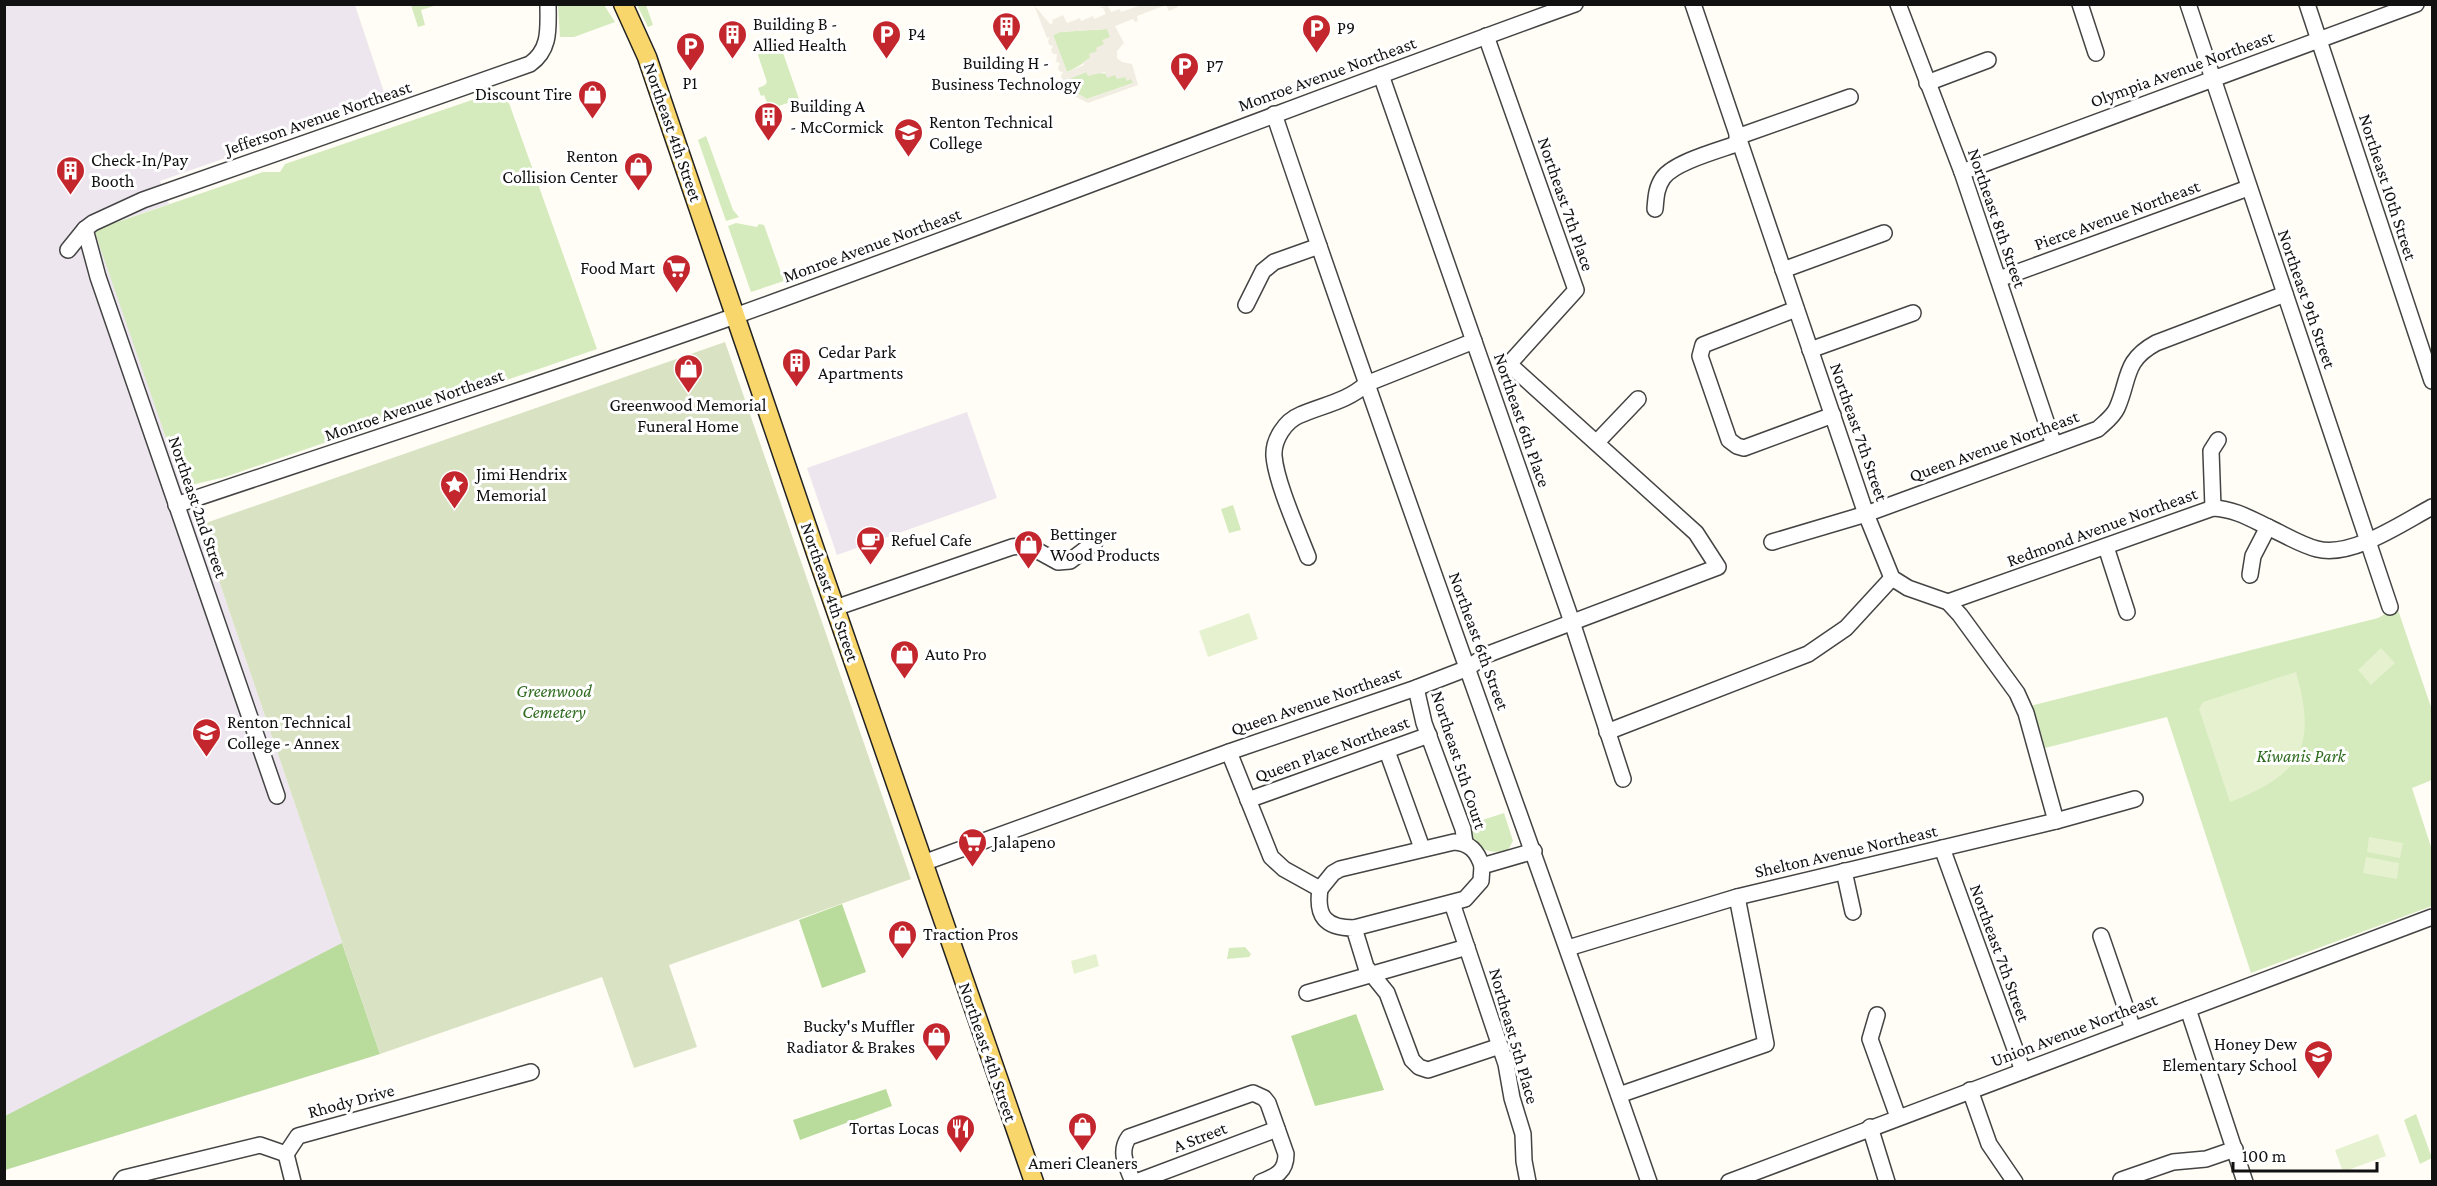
<svg xmlns="http://www.w3.org/2000/svg" width="2437" height="1186" font-family="'Crimson Pro',serif">
<rect width="100%" height="100%" fill="#fffdf5"/>
<!-- industrial -->
<g fill="#eee6ef">
<path d="M5,5H355L387,101L160,181L169,204L95,229L183,487L200,525L380,1054L5,1170Z"/>
<path d="M967,412L997,498L837,555L807,468Z"/>
</g>
<!-- green -->
<g fill="#d5ebbd">
<path d="M411,5V4L437,5L421,10L425,25L418,27Z"/>
<path d="M558,5H604L615,22L574,37H560Z"/>
<path d="M637,5H646L653,25L648,27Z"/>
<path d="M1107,29L1111,37C1097,52 1086,64 1067,72L1053,35L1060,32Z"/>
<path d="M780,44L799,99L761,112L759,108L768,105L764,95L761,96L758,88L765,85L767,82L758,55L761,51L765,52L764,50L773,47L775,52H778L776,45Z"/>
<path d="M1086,72C1102,74 1116,73 1132,79L1133,83L1087,99L1076,93L1070,78Z"/>
<path d="M504,89L597,349L225,477L183,487L94,230L263,172H280L285,164Z"/>
<path d="M706,136L733,210L739,217L726,221L698,140Z"/>
<path d="M736,223L757,227L759,224L764,225L784,281L751,292L728,226Z"/>
<path d="M1233,505L1241,530L1229,533L1221,509Z"/>
<path d="M2397,607L2432,710V780L2412,788L2432,850V906L2251,973L2167,717L2045,748L2030,706L2378,618Z"/>
<path d="M1504,813L1513,841L1508,850C1488,855 1483,849 1467,837V825Z"/>
<path d="M1245,947L1251,954L1249,957L1227,959L1229,948Z"/>
<path d="M2416,1114L2432,1158L2420,1164L2404,1120Z"/>
</g>
<!-- forest -->
<g fill="#b9dc9c">
<path d="M842,904L866,972L822,988L799,920Z"/>
<path d="M342,943L380,1054L5,1170V1116Z"/>
<path d="M1356,1014L1384,1090L1315,1106L1291,1036Z"/>
<path d="M886,1089L892,1106L800,1140L793,1120Z"/>
</g>
<!-- cemetery -->
<path fill="#d9e3c4" d="M725,342L911,879L669,965L697,1047L634,1068L602,977L380,1054L200,525Z"/>
<!-- pitch -->
<g fill="#e6f2cf">
<path d="M1249,613L1258,639L1208,657L1199,631Z"/>
<path d="M2381,648L2395,663L2371,685L2358,670Z"/>
<path d="M2296,672C2317,747 2302,774 2230,802L2199,709L2203,702Z"/>
<path d="M2369,837L2403,843L2400,858L2367,852Z"/>
<path d="M2366,857L2399,863L2397,879L2363,873Z"/>
<path d="M1096,954L1099,966L1074,974L1071,961Z"/>
<path d="M2378,1134L2386,1156L2343,1172L2335,1150Z"/>
</g>
<!-- plaza -->
<path fill="#f1ede2" fill-rule="evenodd" d="M1034,5L1050,24L1053,23L1052,20L1063,15L1067,23L1080,18L1081,21L1093,16L1094,19L1106,14L1103,8H1099L1108,5H1111L1108,6L1111,12L1120,9L1121,12L1141,5H1177L1178,7L1169,11L1166,5L1137,16L1138,21L1135,22L1133,19L1115,26L1124,43L1117,51V58L1122,62L1132,64L1138,85L1088,103L1068,93L1069,89L1065,88L1064,84L1067,81L1062,79L1061,76L1063,72L1059,71L1058,67L1060,63L1056,62L1057,54H1053L1051,50L1053,46L1049,45L1048,41L1050,37L1047,38ZM1107,29L1110,37L1102,40L1104,44L1096,48L1097,51L1089,54L1090,58L1083,62L1084,65L1067,72L1053,35L1060,32ZM1086,72L1088,76L1105,72L1107,78L1115,75L1117,79L1125,77L1127,81L1131,79L1133,83L1087,99L1076,93L1070,79Z"/>
<g fill="none" stroke-linecap="round" stroke-linejoin="round">
<defs>
<g id="minor">
<path d="M1693,4L1866,514L1892,578L1908,588L1948,602L1960,615L2017,693L2026,713L2056,821"/>
<path d="M1898,4L1962,172L2054,445"/>
<path d="M2080,4L2096,53"/>
<path d="M2188,4L2390,607"/>
<path d="M2307,4L2432,381"/>
<path d="M1381,75L1572,622L1623,779"/>
<path d="M1927,83L1988,60"/>
<path d="M1274,114C1394,471 1525,825 1649,1182"/>
<path d="M1737,137L1850,97"/>
<path d="M1962,172L2416,4"/>
<path d="M1655,209C1656,198 1656,188 1663,178C1674,162 1720,150 1739,143"/>
<path d="M85,229L98,277L277,796"/>
<path d="M68,250L85,229L93,223L143,200L530,64C551,49 548,28 548,4"/>
<path d="M1783,270L1884,233"/>
<path d="M1999,279L2248,188"/>
<path d="M1246,305L1263,271L1274,262L1319,246"/>
<path d="M1796,309L1703,345L1700,356L1729,440L1737,446L1744,448L1833,415"/>
<path d="M1810,350L1913,313"/>
<path d="M1597,442L1638,399"/>
<path d="M176,505C363,442 550,382 735,316C1016,215 1294,105 1575,4"/>
<path d="M2213,508L2211,451L2218,440"/>
<path d="M1772,542L1866,514L2098,429C2104,423 2113,417 2117,408C2130,379 2123,361 2156,343L2285,294"/>
<path d="M2106,547L2127,612"/>
<path d="M1308,557C1298,531 1276,482 1274,456C1273,440 1285,421 1300,415C1323,405 1348,401 1366,384L1474,341"/>
<path d="M2250,575L2253,556L2268,527"/>
<path d="M1948,602L2213,508C2235,509 2251,519 2270,528C2285,535 2301,545 2317,549C2352,558 2402,523 2432,507"/>
<path d="M835,608L1012,547L1027,545L1058,562L1070,561L1095,542"/>
<path d="M1416,688L1424,723L1463,829L1465,843"/>
<path d="M1607,732L1808,654L1846,628L1892,578"/>
<path d="M1387,751L1422,848"/>
<path d="M1229,752L1271,857L1284,869L1320,889C1316,916 1325,928 1354,928L1366,967L1387,993L1412,1060L1419,1067L1428,1070L1500,1046"/>
<path d="M1248,800L1429,735"/>
<path d="M1942,848L2023,1071"/>
<path d="M923,863L1229,752L1416,688L1468,668L1486,655L1718,567L1696,533L1509,364L1576,290L1486,36"/>
<path d="M1844,871L1853,912"/>
<path d="M1320,889L1333,873L1340,869L1454,842C1470,843 1477,851 1482,866"/>
<path d="M1452,903L1506,1064L1512,1098L1523,1134L1524,1161L1528,1182"/>
<path d="M1354,928L1465,899L1481,881L1482,866L1534,851"/>
<path d="M2101,936L2133,1029"/>
<path d="M1568,948L1737,897L2056,821L2135,799"/>
<path d="M1307,993L1467,947"/>
<path d="M2188,1009L2245,1182"/>
<path d="M1877,1015L1870,1039L1898,1117"/>
<path d="M1970,1090L1989,1144L2015,1182"/>
<path d="M1619,1095L1766,1044L1737,897"/>
<path d="M1870,1127L1887,1182"/>
<path d="M286,1154L293,1182"/>
<path d="M2121,1180L2173,1162L2206,1159L2235,1149"/>
<path d="M121,1182L124,1178L260,1145L286,1154L298,1136L531,1072"/>
<path d="M1133,1182C1127,1166 1118,1152 1129,1137L1253,1093L1264,1098L1268,1103L1286,1154C1286,1172 1276,1176 1261,1182"/>
<path d="M1136,1182L1277,1129"/>
<path d="M1729,1182L2432,917"/>
</g>
<path id="major" d="M623,4L647,57L817,556L1034,1182"/>
</defs>
<!-- minor casing -->
<use href="#minor" stroke="#444" stroke-width="18"/>
<!-- major casing -->
<use href="#major" stroke="#222" stroke-width="21"/>
<!-- minor -->
<use href="#minor" stroke="#fff" stroke-width="15"/>
<!-- major -->
<use href="#major" stroke="#f9d66b" stroke-width="18"/>
</g>
<!-- icons -->
<defs>
<symbol id="building-pin" viewBox="-11 -11 22 30"><path d="M0 17L-7.5 6A9.5 9.5 0 1 1 7.5 6Z" fill="#c4262e" stroke="#fff"/><path d="M-4-6H4V6H1V3H-1V6H-4ZM-2.5-4.3h1.7v1.8h-1.7ZM.8-4.3h1.7v1.8H.8ZM-2.5-1h1.7V.8h-1.7ZM.8-1h1.7V.8H.8Z" fill="#fff"/></symbol>
<symbol id="parking-pin" viewBox="-11 -11 22 30"><path d="M0 17L-7.5 6A9.5 9.5 0 1 1 7.5 6Z" fill="#c4262e" stroke="#fff"/><path d="M-3.5-5.5H1a3.5 3.5 0 0 1 0 7H-1V5.5H-3.5ZM-1-3.4V-.6H.8a1.4 1.4 0 0 0 0-2.8Z" fill="#fff"/></symbol>
<symbol id="shop-pin" viewBox="-11 -11 22 30"><path d="M0 17L-7.5 6A9.5 9.5 0 1 1 7.5 6Z" fill="#c4262e" stroke="#fff"/><path d="M-5-2.5h2.3a2.7 3.5 0 0 1 5.4 0H5L5.5 6h-11ZM-1.5-2.5h3a1.5 2.3 0 0 0-3 0Z" fill="#fff"/></symbol>
<symbol id="university-pin" viewBox="-11 -11 22 30"><path d="M0 17L-7.5 6A9.5 9.5 0 1 1 7.5 6Z" fill="#c4262e" stroke="#fff"/><path d="M0-5L7-2L0 1L-7-2ZM-4 1L0 2.5L4 1V4Q0 6-4 4Z" fill="#fff"/></symbol>
<symbol id="supermarket-pin" viewBox="-11 -11 22 30"><path d="M0 17L-7.5 6A9.5 9.5 0 1 1 7.5 6Z" fill="#c4262e" stroke="#fff"/><path d="M-6-5.5h2.5l.6 2H6L4.5 2H-2.5L-4.4-4H-6ZM-1.5 3.2a1.3 1.3 0 1 0 .1 0ZM3 3.2a1.3 1.3 0 1 0 .1 0Z" fill="#fff"/></symbol>
<symbol id="sight-pin" viewBox="-11 -11 22 30"><path d="M0 17L-7.5 6A9.5 9.5 0 1 1 7.5 6Z" fill="#c4262e" stroke="#fff"/><path d="M0-6L1.8-2.2L6-1.7L2.9 1.2L3.7 5.4L0 3.3L-3.7 5.4L-2.9 1.2L-6-1.7L-1.8-2.2Z" fill="#fff"/></symbol>
<symbol id="cafe-pin" viewBox="-11 -11 22 30"><path d="M0 17L-7.5 6A9.5 9.5 0 1 1 7.5 6Z" fill="#c4262e" stroke="#fff"/><path d="M-5.5-4.5H6V0H3Q3 3.5 0 3.5H-2.5Q-5.5 3.5-5.5 0ZM3-3.2v2h1.7v-2ZM-6 4.5H4V6H-6Z" fill="#fff"/></symbol>
<symbol id="school-pin" viewBox="-11 -11 22 30"><path d="M0 17L-7.5 6A9.5 9.5 0 1 1 7.5 6Z" fill="#c4262e" stroke="#fff"/><path d="M0-5L7-2L0 1L-7-2ZM-4 1L0 2.5L4 1V4Q0 6-4 4Z" fill="#fff"/></symbol>
<symbol id="restaurant-pin" viewBox="-11 -11 22 30"><path d="M0 17L-7.5 6A9.5 9.5 0 1 1 7.5 6Z" fill="#c4262e" stroke="#fff"/><path d="M-5-6h1v4h1v-4h1v4h1v-4h1v5L-1.5 .5V6h-2V.5L-5-1ZM5-6V6H3V1.5H1.5Q1.5-4 5-6Z" fill="#fff"/></symbol>
</defs>
<g fill-rule="evenodd">
<use href="#building-pin" x="990" y="10" width="33" height="45"/>
<use href="#parking-pin" x="1300" y="12" width="33" height="45"/>
<use href="#building-pin" x="716" y="18" width="33" height="45"/>
<use href="#parking-pin" x="870" y="18" width="33" height="45"/>
<use href="#parking-pin" x="674" y="30" width="33" height="45"/>
<use href="#parking-pin" x="1168" y="50" width="33" height="45"/>
<use href="#shop-pin" x="576" y="78" width="33" height="45"/>
<use href="#building-pin" x="752" y="100" width="33" height="45"/>
<use href="#university-pin" x="892" y="116" width="33" height="45"/>
<use href="#shop-pin" x="622" y="150" width="33" height="45"/>
<use href="#building-pin" x="54" y="154" width="33" height="45"/>
<use href="#supermarket-pin" x="660" y="252" width="33" height="45"/>
<use href="#building-pin" x="780" y="346" width="33" height="45"/>
<use href="#shop-pin" x="672" y="352" width="33" height="45"/>
<use href="#sight-pin" x="438" y="468" width="33" height="45"/>
<use href="#cafe-pin" x="854" y="524" width="33" height="45"/>
<use href="#shop-pin" x="1012" y="528" width="33" height="45"/>
<use href="#shop-pin" x="888" y="638" width="33" height="45"/>
<use href="#university-pin" x="190" y="716" width="33" height="45"/>
<use href="#supermarket-pin" x="956" y="826" width="33" height="45"/>
<use href="#shop-pin" x="886" y="918" width="33" height="45"/>
<use href="#shop-pin" x="920" y="1020" width="33" height="45"/>
<use href="#school-pin" x="2302" y="1038" width="33" height="45"/>
<use href="#shop-pin" x="1066" y="1110" width="33" height="45"/>
<use href="#restaurant-pin" x="944" y="1112" width="33" height="45"/>
</g>
<g text-anchor="middle" dominant-baseline="central" stroke-width="6" stroke-linejoin="round" paint-order="stroke">
<!-- poi labels -->
<g font-size="18" fill="#111" stroke="#fff" text-anchor="start">
<text x="753" y="24">Building B -<tspan x="753" dy="21">Allied Health</tspan></text>
<text x="1337" y="28">P9</text>
<text x="908" y="34">P4</text>
<text x="1006" y="63" text-anchor="middle">Building H -<tspan x="1006" dy="21">Business Technology</tspan></text>
<text x="1206" y="66">P7</text>
<text x="690" y="83" text-anchor="middle">P1</text>
<text x="572" y="94" text-anchor="end">Discount Tire</text>
<text x="790" y="106">Building A<tspan x="790" dy="21">- McCormick</tspan></text>
<text x="929" y="122">Renton Technical<tspan x="929" dy="21">College</tspan></text>
<text x="618" y="156" text-anchor="end">Renton<tspan x="618" dy="21">Collision Center</tspan></text>
<text x="91" y="160">Check-In/Pay<tspan x="91" dy="21">Booth</tspan></text>
<text x="655" y="268" text-anchor="end">Food Mart</text>
<text x="818" y="352">Cedar Park<tspan x="818" dy="21">Apartments</tspan></text>
<text x="688" y="405" text-anchor="middle">Greenwood Memorial<tspan x="688" dy="21">Funeral Home</tspan></text>
<text x="476" y="474">Jimi Hendrix<tspan x="476" dy="21">Memorial</tspan></text>
<text x="1050" y="534">Bettinger<tspan x="1050" dy="21">Wood Products</tspan></text>
<text x="891" y="540">Refuel Cafe</text>
<text x="925" y="654">Auto Pro</text>
<text x="227" y="722">Renton Technical<tspan x="227" dy="21">College - Annex</tspan></text>
<text x="993" y="842">Jalapeno</text>
<text x="923" y="934">Traction Pros</text>
<text x="915" y="1026" text-anchor="end">Bucky's Muffler<tspan x="915" dy="21">Radiator &amp; Brakes</tspan></text>
<text x="2297" y="1044" text-anchor="end">Honey Dew<tspan x="2297" dy="21">Elementary School</tspan></text>
<text x="939" y="1128" text-anchor="end">Tortas Locas</text>
<text x="1083" y="1163" text-anchor="middle">Ameri Cleaners</text>
</g>
<!-- street labels -->
<g font-size="18" fill="#111" stroke="#fff">
<text transform="translate(2182 69) rotate(-20)">Olympia Avenue Northeast</text>
<text transform="translate(1327 74) rotate(-20)">Monroe Avenue Northeast</text>
<text transform="translate(318 118) rotate(-19)">Jefferson Avenue Northeast</text>
<text transform="translate(673 132) rotate(71)">Northeast 4th Street</text>
<text transform="translate(2388 187) rotate(72)">Northeast 10th Street</text>
<text transform="translate(1566 204) rotate(71)">Northeast 7th Place</text>
<text transform="translate(2117 215) rotate(-20)">Pierce Avenue Northeast</text>
<text transform="translate(1997 218) rotate(71)">Northeast 8th Street</text>
<text transform="translate(872 245) rotate(-20)">Monroe Avenue Northeast</text>
<text transform="translate(2307 299) rotate(71)">Northeast 9th Street</text>
<text transform="translate(414 405) rotate(-19)">Monroe Avenue Northeast</text>
<text transform="translate(1522 420) rotate(71)">Northeast 6th Place</text>
<text transform="translate(1859 432) rotate(71)">Northeast 7th Street</text>
<text transform="translate(1994 446) rotate(-20)">Queen Avenue Northeast</text>
<text transform="translate(198 507) rotate(71)">Northeast 2nd Street</text>
<text transform="translate(2102 527) rotate(-20)">Redmond Avenue Northeast</text>
<text transform="translate(830 592) rotate(71)">Northeast 4th Street</text>
<text transform="translate(1479 641) rotate(70)">Northeast 6th Street</text>
<text transform="translate(1316 701) rotate(-19)">Queen Avenue Northeast</text>
<text transform="translate(1332 749) rotate(-20)">Queen Place Northeast</text>
<text transform="translate(1459 760) rotate(72)">Northeast 5th Court</text>
<text transform="translate(1846 851) rotate(-13)">Shelton Avenue Northeast</text>
<text transform="translate(2000 953) rotate(70)">Northeast 7th Street</text>
<text transform="translate(2074 1030) rotate(-21)">Union Avenue Northeast</text>
<text transform="translate(1514 1036) rotate(74)">Northeast 5th Place</text>
<text transform="translate(988 1052) rotate(71)">Northeast 4th Street</text>
<text transform="translate(351 1101) rotate(-15)">Rhody Drive</text>
<text transform="translate(1200 1137) rotate(-21)">A Street</text>
</g>
<!-- park labels -->
<g font-size="18" font-style="italic" fill="#2f6b1f" stroke="#fff">
<text x="554" y="691">Greenwood<tspan x="554" dy="21">Cemetery</tspan></text>
<text x="2301" y="756">Kiwanis Park</text>
</g>
</g>
<!-- border -->
<rect width="2437" height="1186" fill="none" stroke="#111111" stroke-width="12"/>
<!-- scale -->
<path d="M2233 1162v9h144v-9" fill="none" stroke="#111111" stroke-width="3"/>
<text x="2242" y="1162" font-size="18" fill="#111111" stroke="#ffffff" stroke-width="4.5" paint-order="stroke">100 m</text>
</svg>
